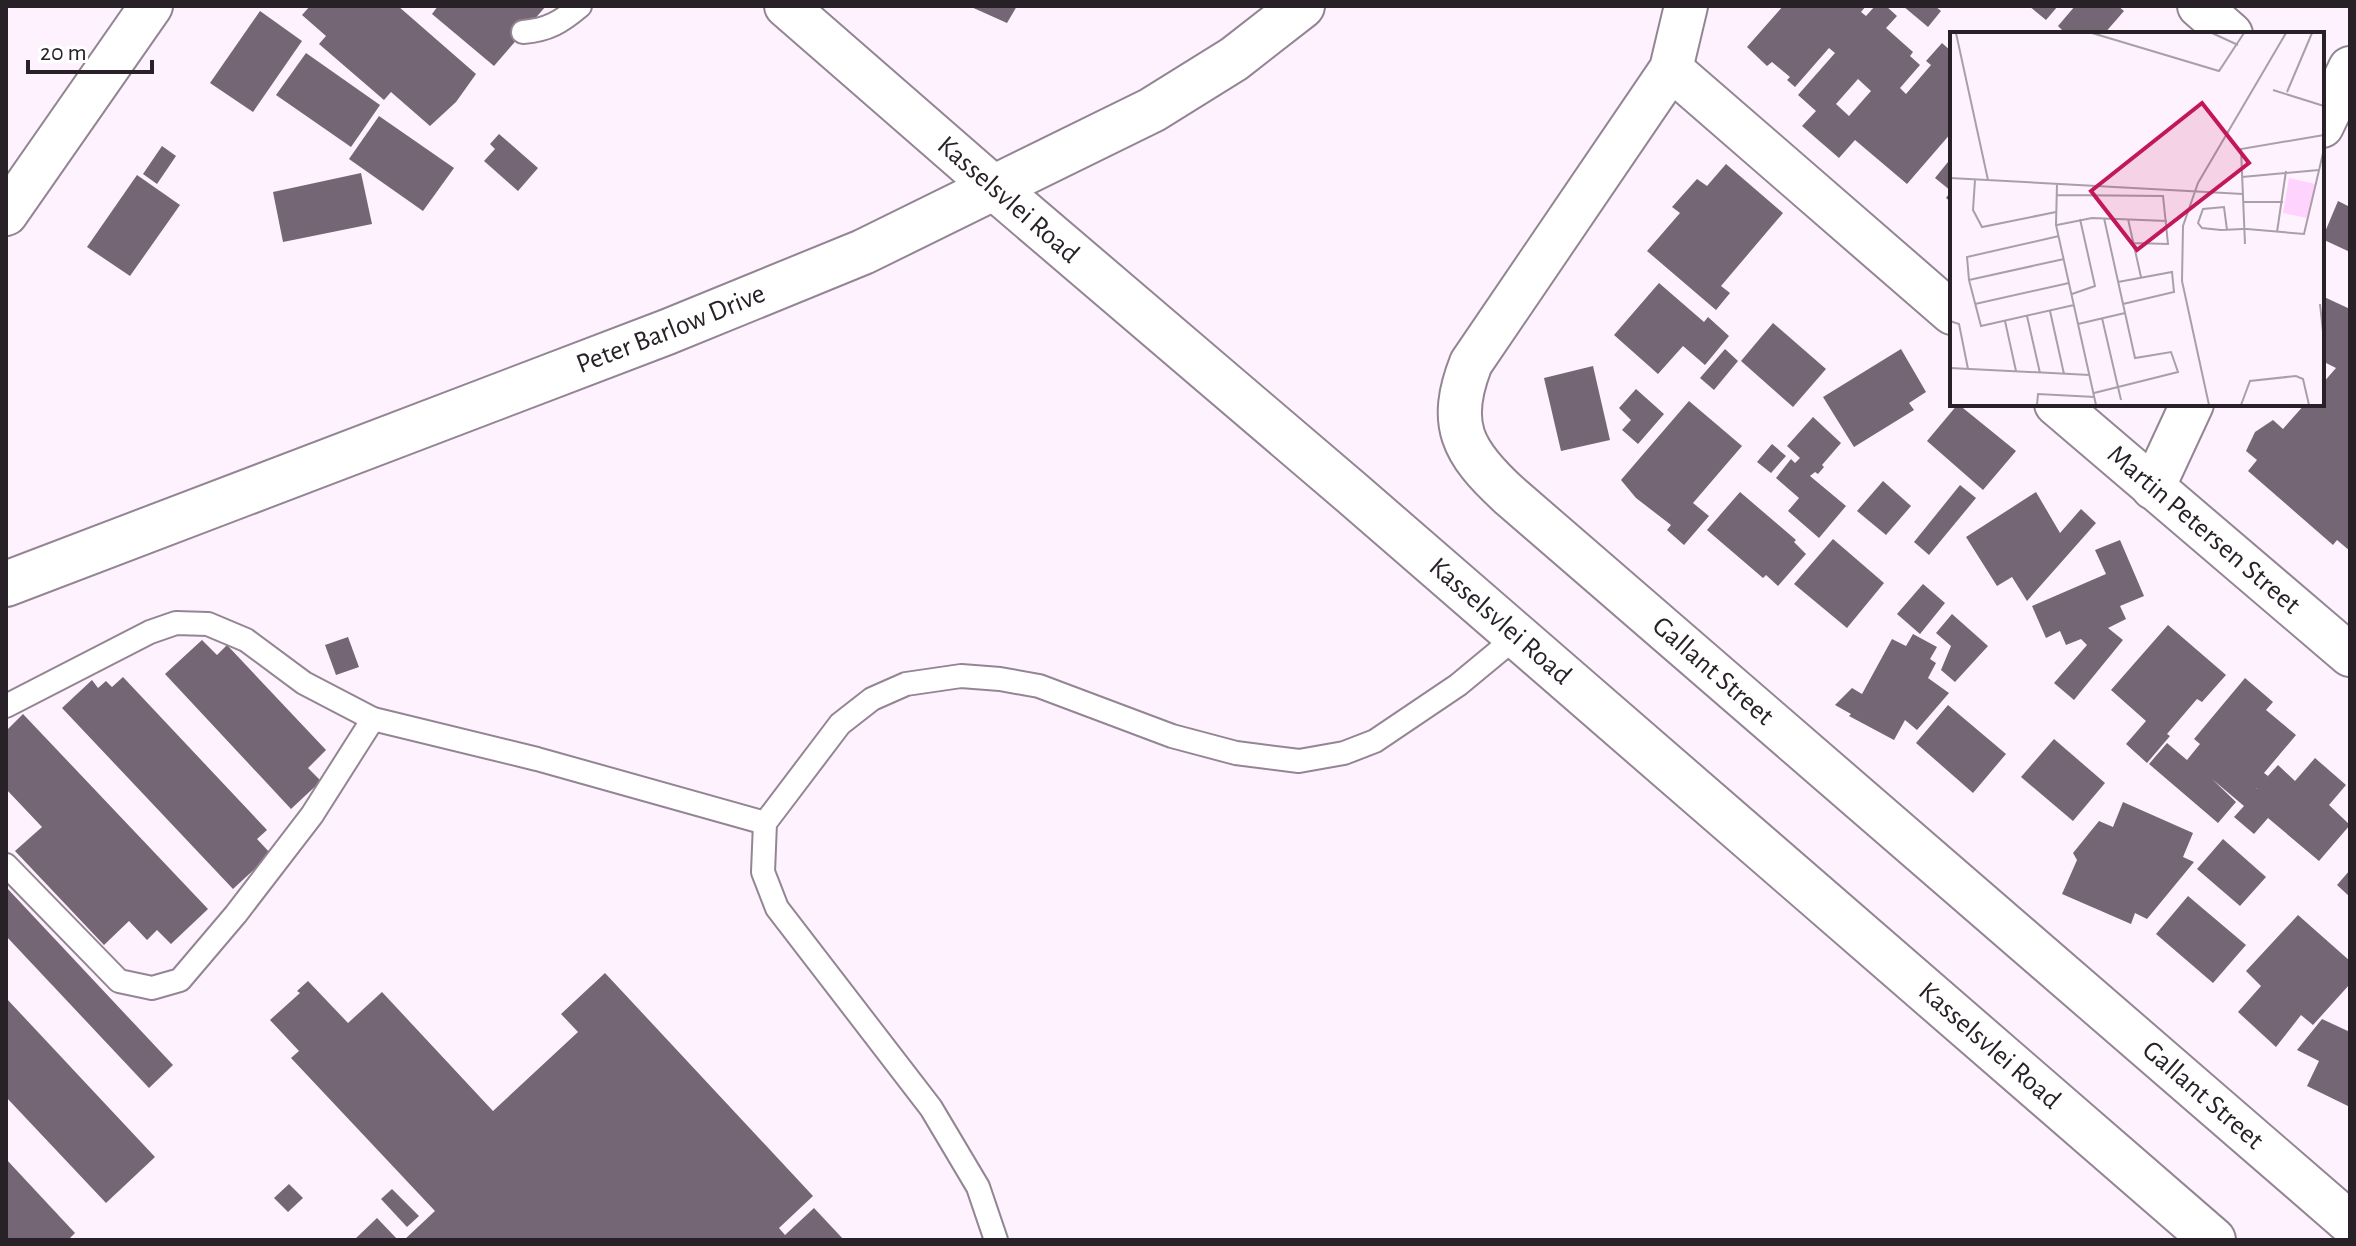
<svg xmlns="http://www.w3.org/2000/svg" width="2356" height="1246" font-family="'Alegreya Sans',sans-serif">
<rect width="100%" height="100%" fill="#fef2fe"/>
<!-- building -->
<g fill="#746674" fill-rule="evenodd">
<path d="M310,6H398L476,74L456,102L430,126L391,92L384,100L319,44L326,36L302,15Z"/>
<path d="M438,6H546L494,66L432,14Z"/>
<path d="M969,6H1017L1007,23Z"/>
<path d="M1783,6H1866L1861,12L1866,16L1875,6H1886L1897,16L1886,28L1913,52L1910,56L1920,65L1900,88L1906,94L1931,65L1926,61L1942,43L1952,52V132L1907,184L1855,140L1839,158L1802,126L1816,111L1798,95L1835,53L1829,48L1795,87L1787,80L1790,77L1772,62L1767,66L1747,47ZM1858,79L1871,91L1849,116L1836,104Z"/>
<path d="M1903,6H1935L1941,11L1928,27Z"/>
<path d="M2029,6H2058L2046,20Z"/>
<path d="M2075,6H2118L2124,11L2104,34H2066L2058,26Z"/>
<path d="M260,11L302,41L253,112L210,83Z"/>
<path d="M306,53L380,105L351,147L276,95Z"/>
<path d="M379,116L454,168L423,211L349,159Z"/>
<path d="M499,134L538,168L518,191L484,161L495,149L490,144Z"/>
<path d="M162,146L176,156L157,184L143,174Z"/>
<path d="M1952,157V203L1946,198L1951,191L1935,178Z"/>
<path d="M1726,164L1783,213L1721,286L1730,293L1716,310L1647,251L1680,213L1672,207L1697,179L1707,186Z"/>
<path d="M361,173L372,224L283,242L273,192Z"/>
<path d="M137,175L180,205L130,276L87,247Z"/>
<path d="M2338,201L2350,207V252L2322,239Z"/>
<path d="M1659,283L1704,322L1708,317L1729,336L1705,365L1683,346L1658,374L1614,335Z"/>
<path d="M2322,296L2350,309V551L2337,540L2333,545L2248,471L2257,460L2246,451L2255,432L2273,420L2283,429L2305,404H2322V384L2336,368L2322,361Z"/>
<path d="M1773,323L1826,369L1793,407L1741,361Z"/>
<path d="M1725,349L1738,361L1714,390L1700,378Z"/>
<path d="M1901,349L1926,392L1909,403L1914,410L1854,447L1823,397Z"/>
<path d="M1593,366L1610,440L1561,451L1544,378Z"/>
<path d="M1636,389L1664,414L1638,444L1622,430L1631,420L1619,408Z"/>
<path d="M1689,401L1742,446L1693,503L1709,516L1684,545L1667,530L1671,525L1636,498L1621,480Z"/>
<path d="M1958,404L2016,451L1983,490L1927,441Z"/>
<path d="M1813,417L1841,443L1822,465L1824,467L1818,474L1815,472L1810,476L1846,506L1819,538L1788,511L1799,498L1776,478L1791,459L1795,463L1800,458L1787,446Z"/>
<path d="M1772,444L1786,456L1771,473L1757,462Z"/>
<path d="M1883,481L1911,506L1886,535L1857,511Z"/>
<path d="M1960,485L1976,498L1929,555L1914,542Z"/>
<path d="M1740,492L1796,540L1794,542L1806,554L1778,586L1766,575L1763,578L1707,530Z"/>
<path d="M2036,492L2060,533L2081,509L2096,523L2027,601L2012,577L1997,586L1966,537Z"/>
<path d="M1833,539L1884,583L1847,628L1794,584Z"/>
<path d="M2120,540L2144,596L2120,606L2126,619L2108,628L2123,640L2074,700L2054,683L2087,645L2081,639L2066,645L2060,631L2046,638L2032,606L2106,574L2095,550Z"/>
<path d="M1923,584L1945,603L1920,634L1897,614Z"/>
<path d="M1952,614L1988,646L1955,682L1941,670L1951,646L1936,633Z"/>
<path d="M2168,625L2226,675L2202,702L2197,699L2167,734L2170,736L2147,763L2126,744L2146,721L2111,690Z"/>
<path d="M1913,634L1937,647L1930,659L1936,663L1928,678L1949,693L1917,730L1905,720L1894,740L1849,716L1851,714L1835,705L1852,688L1862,694L1892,639L1906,646Z"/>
<path d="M348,637L359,667L336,675L325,645Z"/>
<path d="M202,640L217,655L227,645L326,750L308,768L321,781L291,809L165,674Z"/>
<path d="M123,677L267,830L257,839L271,854L233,889L62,708L92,680L98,688L106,681L112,687Z"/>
<path d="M2245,678L2273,702L2266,710L2296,735L2264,773L2268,776L2256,789L2278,765L2295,781L2315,758L2346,785L2329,805L2350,825L2319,861L2268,818L2254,834L2234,817L2244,806L2212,779L2236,802L2218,823L2149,764L2167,743L2187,760L2200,744L2194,739Z"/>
<path d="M1948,705L2006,754L1973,793L1916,743Z"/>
<path d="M23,714L208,909L171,944L157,930L147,940L129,921L104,945L15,851L42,827L6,789V731Z"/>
<path d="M2054,739L2105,783L2073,821L2021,777Z"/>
<path d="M2123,802L2193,833L2183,857L2194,862L2147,919L2135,913L2131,924L2062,894L2077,860L2073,853L2099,821L2113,827Z"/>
<path d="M2223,839L2266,877L2240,906L2197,869Z"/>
<path d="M2350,870V897L2337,885Z"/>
<path d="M6,887L173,1065L149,1088L6,936Z"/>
<path d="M2188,896L2246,945L2213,983L2156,934Z"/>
<path d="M2298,915L2350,961V984L2313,1025L2301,1015L2276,1047L2238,1012L2261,986L2246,971Z"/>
<path d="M605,973L813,1196L779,1228L785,1235L814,1208L844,1240H404L435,1211L291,1058L299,1051L270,1020L300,993L297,991L308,981L348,1023L382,992L493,1111L578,1032L561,1014Z"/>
<path d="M6,998L155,1157L106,1203L6,1097Z"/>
<path d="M2322,1019L2350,1032V1107L2307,1086L2319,1061L2297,1050Z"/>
<path d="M6,1159L75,1233L68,1240H6Z"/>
<path d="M289,1184L303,1198L288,1212L274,1198Z"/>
<path d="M392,1189L419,1216L407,1227L381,1199Z"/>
<path d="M377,1218L398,1240H354Z"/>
</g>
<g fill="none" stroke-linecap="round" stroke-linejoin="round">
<defs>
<g id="service">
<path d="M523,32C548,30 561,22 580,6"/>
<path d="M6,706L150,632L176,623L208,624L246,640L304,683L373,719L537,759L765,823"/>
<path d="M6,865L119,981L152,988L180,980L236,914L312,815L373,719"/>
<path d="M996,1240L978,1187L931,1108L777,908L763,872L765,823L840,724L872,699L906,684L961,676L1000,679L1039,686L1172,736L1236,753L1299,761L1344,753L1375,741L1458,685L1516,637"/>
</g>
<g id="minor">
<path d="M786,6L996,189"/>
<path id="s1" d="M1686,6L1671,69L1471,363C1447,424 1462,452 1509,495L2350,1223"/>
<path d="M2199,6L2231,34"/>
<path d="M1671,69L1952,313"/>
<path d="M2322,126L2350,68"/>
<path d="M6,214L151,6"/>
<path id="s2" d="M2056,404L2350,655"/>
<path d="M2153,488L2192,404"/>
</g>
<g id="tertiary">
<path id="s3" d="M996,189L1352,493L2213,1240"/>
<path id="s4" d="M6,584L667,332L863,252L1152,110L1234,59L1302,6"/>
</g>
</defs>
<!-- service casing -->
<use href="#service" stroke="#938593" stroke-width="26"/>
<!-- minor casing -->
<use href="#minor" stroke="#938593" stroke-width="46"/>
<!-- tertiary casing -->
<use href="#tertiary" stroke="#938593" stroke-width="48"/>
<!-- service -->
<use href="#service" stroke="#fff" stroke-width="22"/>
<!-- minor -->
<use href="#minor" stroke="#fff" stroke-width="42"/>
<!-- tertiary -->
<use href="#tertiary" stroke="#fff" stroke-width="44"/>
</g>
<g text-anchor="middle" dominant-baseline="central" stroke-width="8" stroke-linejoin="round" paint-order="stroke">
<!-- street labels -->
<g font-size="28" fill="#282228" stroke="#fff">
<text transform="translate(1008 200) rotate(41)">Kasselsvlei Road</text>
<text stroke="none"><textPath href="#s4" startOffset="712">Peter Barlow Drive</textPath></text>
<text stroke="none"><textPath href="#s2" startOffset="194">Martin Petersen Street</textPath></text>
<text stroke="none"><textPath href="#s3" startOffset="664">Kasselsvlei Road</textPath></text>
<text stroke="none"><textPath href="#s1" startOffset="840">Gallant Street</textPath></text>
<text stroke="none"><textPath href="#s3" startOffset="1312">Kasselsvlei Road</textPath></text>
<text stroke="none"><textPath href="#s1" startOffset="1488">Gallant Street</textPath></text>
</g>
</g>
<!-- overview -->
<g transform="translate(1950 32)">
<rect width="374" height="374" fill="#fef2fe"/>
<path d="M339,146L365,152L357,186L333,181Z" fill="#fed3fe"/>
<path fill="none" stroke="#a89fa8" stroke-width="2" d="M6,1L38,148M142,1L269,39L294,1M262,1L288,13M323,58L374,74M337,60L362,1M292,145L369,138M0,146L293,162M25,148L23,178L32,195L106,180M107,152L106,193L146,373M107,163L213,164L218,212L184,211M294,170H333M178,187L191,245M107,193L142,186L217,189M277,198L274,175L253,177L248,191L252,196L271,198L293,197H297L354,202L374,117M327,200L336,139M109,204L17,225L19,248L31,294L124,273M295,212L291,117L374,103M19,248L114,227M168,250L222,240L224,260L173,272M122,262L145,254L130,187M25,272L119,251M370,272L374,309M100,279L114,342M77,284L90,341M152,286L171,368M0,289L9,292L18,337M55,289L66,339M128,292L175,281M0,336L140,343M144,361L228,340L221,320L185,326L154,186M87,373L88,362L145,365M259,373L232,249L233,194L248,151L336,1M291,373L300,349L346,344L353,347L359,373"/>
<path fill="#c2185b" fill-opacity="0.15" stroke="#c2185b" stroke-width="4" d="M252,71L299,131L187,218L141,159Z"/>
<rect width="374" height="374" fill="none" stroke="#282228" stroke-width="4"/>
</g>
<!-- border -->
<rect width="2356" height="1246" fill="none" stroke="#282228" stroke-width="16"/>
<!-- scale -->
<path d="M28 60v12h124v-12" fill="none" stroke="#282228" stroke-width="4"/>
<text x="40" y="60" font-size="24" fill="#282228" stroke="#ffffff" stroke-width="6" paint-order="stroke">20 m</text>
</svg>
